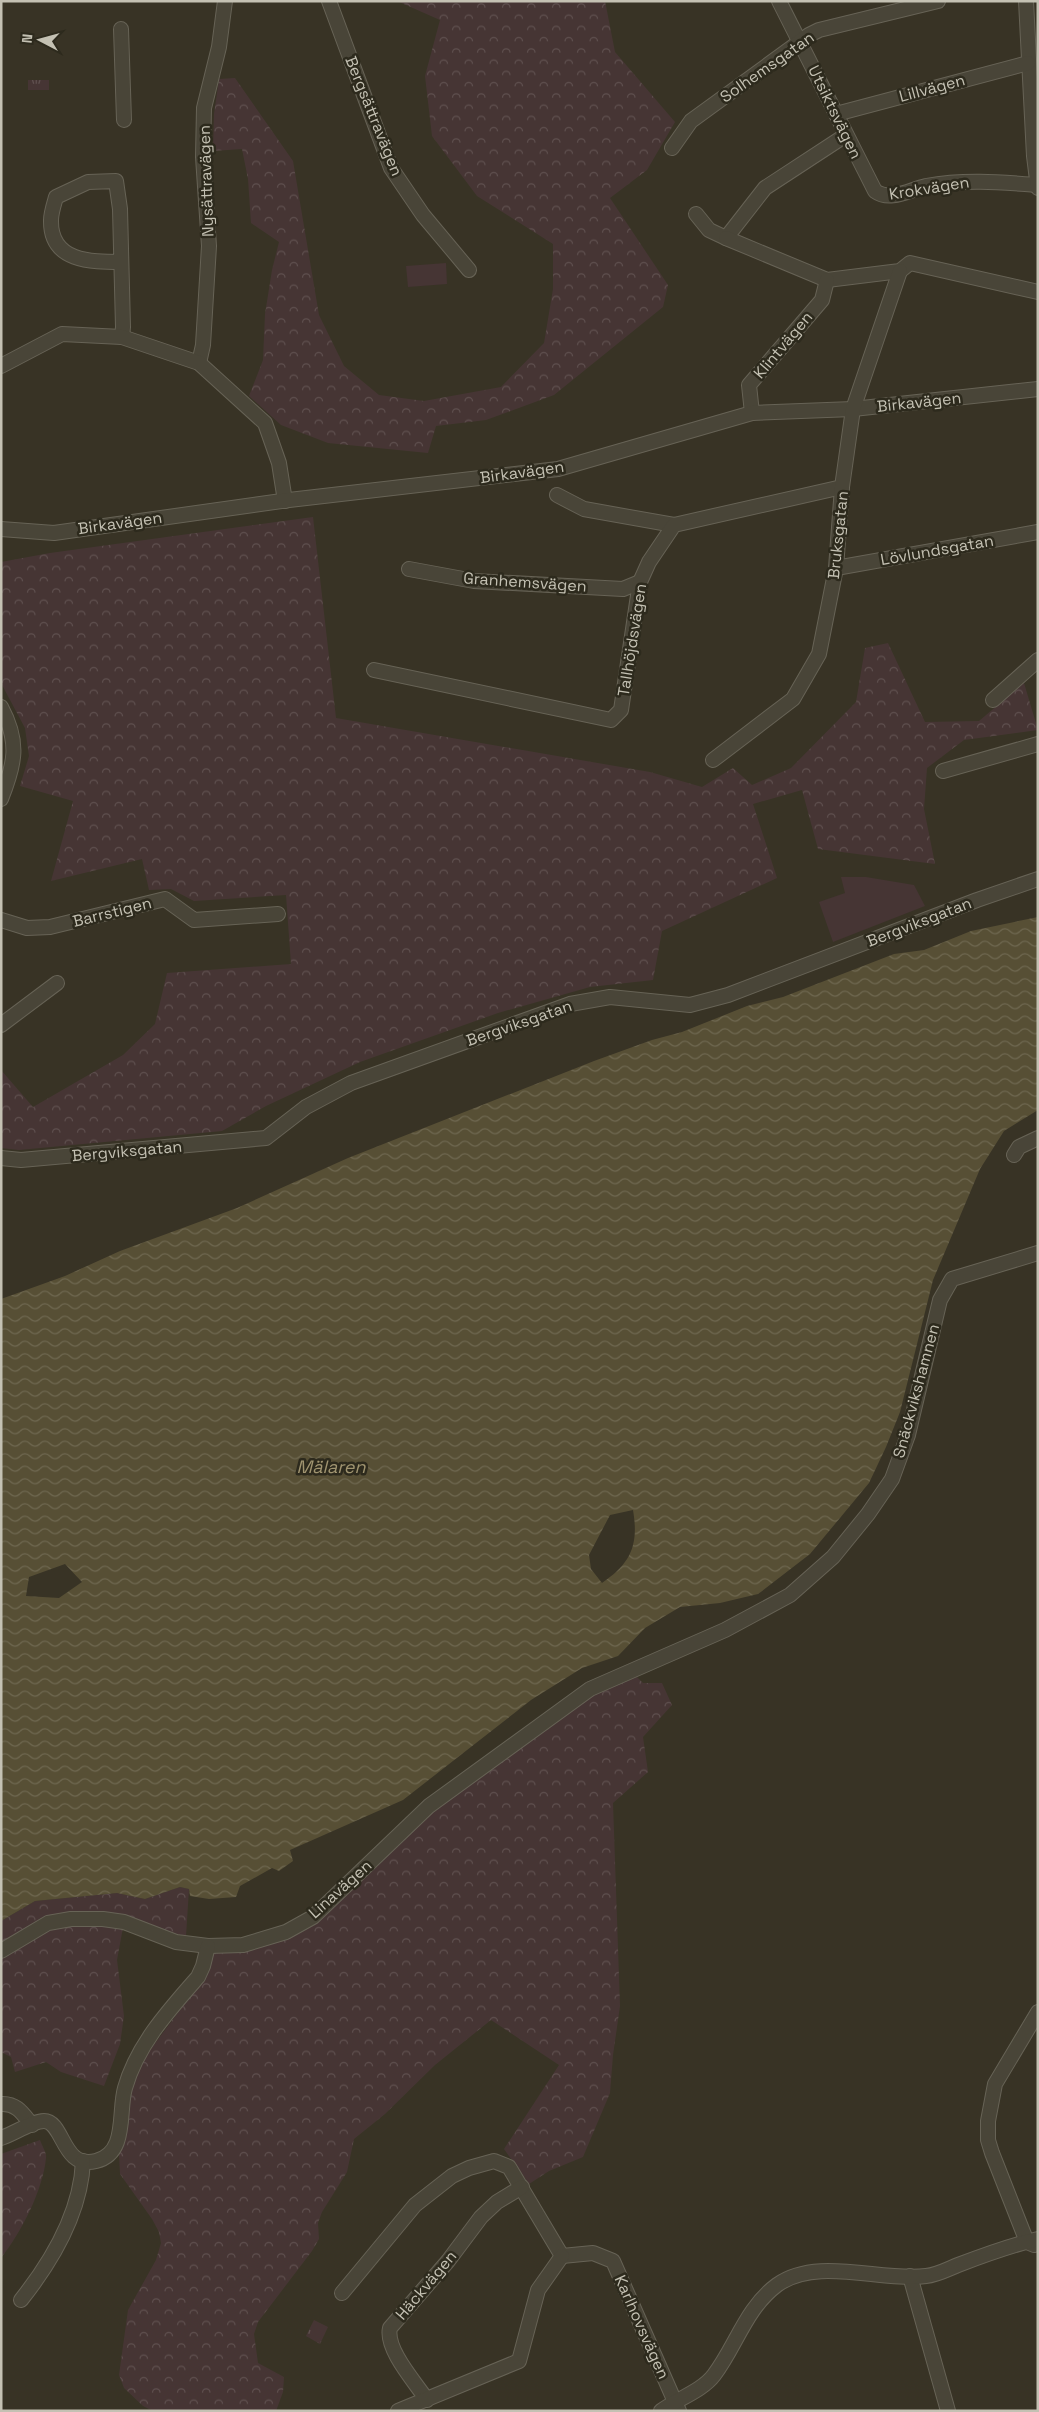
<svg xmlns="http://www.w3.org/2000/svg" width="1039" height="2412" font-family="'Space Grotesk',sans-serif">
<defs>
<pattern id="grass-tufts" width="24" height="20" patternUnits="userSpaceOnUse" patternTransform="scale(1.25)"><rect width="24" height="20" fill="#463534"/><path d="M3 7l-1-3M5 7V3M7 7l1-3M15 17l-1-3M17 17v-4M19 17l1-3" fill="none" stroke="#5f504f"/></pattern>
<pattern id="forest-crowns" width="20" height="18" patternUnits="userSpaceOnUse" patternTransform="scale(1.25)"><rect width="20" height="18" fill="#463534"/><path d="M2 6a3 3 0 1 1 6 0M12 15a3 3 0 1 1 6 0" fill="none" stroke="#5f504f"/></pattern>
<pattern id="water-waves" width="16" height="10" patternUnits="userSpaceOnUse" patternTransform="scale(1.25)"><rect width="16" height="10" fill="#574f35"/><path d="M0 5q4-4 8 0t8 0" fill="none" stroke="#6e6750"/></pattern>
</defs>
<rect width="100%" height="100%" fill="#383325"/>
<!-- grass -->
<g fill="url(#grass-tufts)">
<rect x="28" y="80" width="21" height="10"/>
<path d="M314,2320L328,2327L320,2344L306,2336Z"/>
</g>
<!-- forest -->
<g fill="url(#forest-crowns)">
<path d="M397,1H605L615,52L675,122L647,170L610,198L668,285L663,307L554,395L486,420L436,426L428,453L328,443L281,425L249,396L263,360L265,314L272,270L279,242L251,223L248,179L242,149L213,151L214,114L219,79L235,78L293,161L319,315L344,366L379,395L424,401L501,387L544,343L553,289V244L477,196L432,136L425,76L440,20Z"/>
<path d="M313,517L336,718L650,772L702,787L733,768L752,785L791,768L856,702L865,648L888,643L925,722L979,721L1024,683L1038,730L964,740L927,768L924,809L935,864L818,849L802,790L753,804L777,878L662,931L653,980L590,987L498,1013L360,1062L266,1106L222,1131L19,1150L1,1148V1070L33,1107L123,1055L155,1024L167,973L291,964L286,895L194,901L171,889L149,890L142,859L51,881L73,801L20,786L29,756L25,728L1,683V562L50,553Z"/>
<path d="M637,1677L643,1683H662L672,1705L643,1737L648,1772L613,1803L620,2006L613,2055L610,2093L583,2157L549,2171L529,2184L504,2149L559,2065L491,2020L435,2065L385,2114L354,2139L347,2172L322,2212L318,2223L319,2239L312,2251L258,2322L254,2334L258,2363L284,2377L283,2392L276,2411H153L143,2406L124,2388L119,2375L128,2310L156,2260L161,2243L159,2232L152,2219L120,2174L119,2153L131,2092L144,2058L204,1978L213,1951H247L289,1938L318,1921L370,1873L419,1822L591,1695Z"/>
<path d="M180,1887L189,1889L186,1936L87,1912L1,1944V1921L35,1901L117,1893L145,1899Z"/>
<path d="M124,1922L117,1960L124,2016L120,2044L104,2086L61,2072L46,2062L15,2072L11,2057L1,2052V1951L48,1923Z"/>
<path d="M40,2140C42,2146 47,2153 46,2158C43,2190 21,2233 1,2258V2154Z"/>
</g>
<!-- garden -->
<g fill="#463534">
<path d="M446,263L447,284L408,287L406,266Z"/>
<path d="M841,877H866L914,885L925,906L833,942L819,902L845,893Z"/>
</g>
<!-- water -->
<path fill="url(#water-waves)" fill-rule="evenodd" d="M1038,917V1110L1004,1131L980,1169L933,1280L900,1412L886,1447L869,1483L810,1554L758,1594L720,1603L680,1607L645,1628L618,1656L582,1668L531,1700L403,1800L290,1850L293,1861L279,1871L272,1868L240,1886L236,1897L209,1899L190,1896L189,1889L180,1887L145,1899L117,1893L35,1901L1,1921V1299L65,1276L120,1251L237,1208L348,1158L594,1061L652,1040L682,1032L747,1006L783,997L894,954L924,950L971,931ZM633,1510C639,1545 631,1563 602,1583L591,1569L589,1555L610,1515ZM65,1564L82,1582L59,1598L26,1596L29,1577Z"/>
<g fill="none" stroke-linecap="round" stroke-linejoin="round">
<defs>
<g id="minor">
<path d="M329,1L391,168L423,215L469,270"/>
<path d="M779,1L875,191C890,202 909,190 926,186C964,179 999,182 1037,185"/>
<path d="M1026,1L1034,156L1038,188"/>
<path d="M121,29L124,120"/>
<path d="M836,114L1028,63"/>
<path d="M672,148L691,121L809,35L819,30L938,1"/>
<path d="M696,214L709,230L726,238L765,188L846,135"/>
<path d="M726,238L827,280L900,271L910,263L1038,292"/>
<path d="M121,262C91,262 50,262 51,220C51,213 54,204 56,197L88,182L116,181L120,209L123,327L122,337"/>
<path d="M199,363L203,345L209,246L203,157L204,108L219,47L225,1"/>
<path d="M1,366L62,334L122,337L199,363L265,423L279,463L285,501"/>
<path d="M752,413L749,385L822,300L827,280"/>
<path d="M557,495L584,509L674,525"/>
<path d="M1,529L54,533L289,500L558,469L752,413L853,409L1038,389"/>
<path d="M836,568L1038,532"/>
<path d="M409,569L474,581L623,589L640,582"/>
<path d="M374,670L611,720L621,710L640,582L649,562L674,525L842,487"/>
<path d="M993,700L1038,660"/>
<path d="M1,707C20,742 15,764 1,799"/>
<path d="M713,760L793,699L819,654L836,568L842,487L853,409L900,271"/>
<path d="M943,771L1038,744"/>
<path d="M1,920L27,928L50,927L165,899L194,920L278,914"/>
<path d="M1,1025L57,983"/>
<path d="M1014,1155L1019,1147L1038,1138"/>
<path d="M1,1158L21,1160L266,1138L306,1107L351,1083L570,1004L610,997L690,1005L728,995L977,900L1038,879"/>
<path d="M1,1951L48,1923L71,1919H103L124,1922L176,1942L208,1946L243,1945L286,1932L313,1917L429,1806L590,1689L725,1630L790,1595L833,1557L868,1514L892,1479L908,1435L940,1300L952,1279L1038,1253"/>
<path d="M1,2104C17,2103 23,2114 32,2125"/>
<path d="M1,2138C13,2134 33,2121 44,2121C64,2121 62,2170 96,2161C128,2153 118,2112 125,2088C137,2045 169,2010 198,1977L203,1966L208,1946"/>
<path d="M1034,2245L1027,2242L992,2153L988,2140V2121L995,2084L1038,2012"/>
<path d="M910,2276L948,2411"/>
<path d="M342,2293L415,2205L452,2176L469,2168L494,2161L509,2167L562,2256L593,2253L613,2261L679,2411"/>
<path d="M21,2300C52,2261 81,2212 83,2161"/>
<path d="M427,2400C415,2382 385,2349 390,2328L448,2261L481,2217L497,2202L522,2187"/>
<path d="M398,2411L519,2361L538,2290L562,2256"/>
<path d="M661,2411C677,2399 702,2391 714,2375C736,2346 746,2308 777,2285C817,2256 881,2282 926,2276C937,2275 948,2269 958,2265C984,2255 1011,2245 1038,2239"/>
</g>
</defs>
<!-- minor casing -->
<use href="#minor" stroke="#676356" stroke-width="16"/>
<!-- minor -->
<use href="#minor" stroke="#494538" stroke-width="14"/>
</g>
<g text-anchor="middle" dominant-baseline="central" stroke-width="5" stroke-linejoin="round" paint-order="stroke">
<!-- street labels -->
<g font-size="16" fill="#c4c1b3" stroke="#2d2a1d">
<text transform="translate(767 67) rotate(-35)">Solhemsgatan</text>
<text transform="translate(932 88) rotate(-15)">Lillvägen</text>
<text transform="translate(835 112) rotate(64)">Utsiktsvägen</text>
<text transform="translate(374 116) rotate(68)">Bergsättravägen</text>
<text transform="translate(206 181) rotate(-92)">Nysättravägen</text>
<text transform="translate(929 188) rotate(-9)">Krokvägen</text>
<text transform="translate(783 345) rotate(-50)">Klintvägen</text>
<text transform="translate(919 402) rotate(-6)">Birkavägen</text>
<text transform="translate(522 472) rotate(-8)">Birkavägen</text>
<text transform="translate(120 523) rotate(-8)">Birkavägen</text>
<text transform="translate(838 535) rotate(-84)">Bruksgatan</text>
<text transform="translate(937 550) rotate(-10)">Lövlundsgatan</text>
<text transform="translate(525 582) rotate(4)">Granhemsvägen</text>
<text transform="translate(632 640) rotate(-81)">Tallhöjdsvägen</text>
<text transform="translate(112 912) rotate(-14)">Barrstigen</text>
<text transform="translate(919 922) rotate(-21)">Bergviksgatan</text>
<text transform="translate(519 1023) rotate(-19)">Bergviksgatan</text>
<text transform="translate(127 1151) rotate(-5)">Bergviksgatan</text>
<text transform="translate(916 1391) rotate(-75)">Snäckvikshamnen</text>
<text transform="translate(340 1889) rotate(-42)">Linavägen</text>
<text transform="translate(426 2285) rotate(-50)">Häckvägen</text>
<text transform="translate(642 2327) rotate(66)">Karlhovsvägen</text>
</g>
<!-- water labels -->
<g font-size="18" font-style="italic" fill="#a09470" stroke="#2d2a1d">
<text x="331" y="1466">Mälaren</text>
</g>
</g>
<!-- border -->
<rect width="1039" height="2412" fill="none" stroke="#c4c1b3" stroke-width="5"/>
<!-- north arrow -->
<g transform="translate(40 40) rotate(276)" stroke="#2d2a1d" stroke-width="4" paint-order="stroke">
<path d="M0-4L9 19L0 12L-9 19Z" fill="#c4c1b3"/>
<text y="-8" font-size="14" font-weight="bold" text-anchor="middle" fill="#c4c1b3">N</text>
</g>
</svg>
